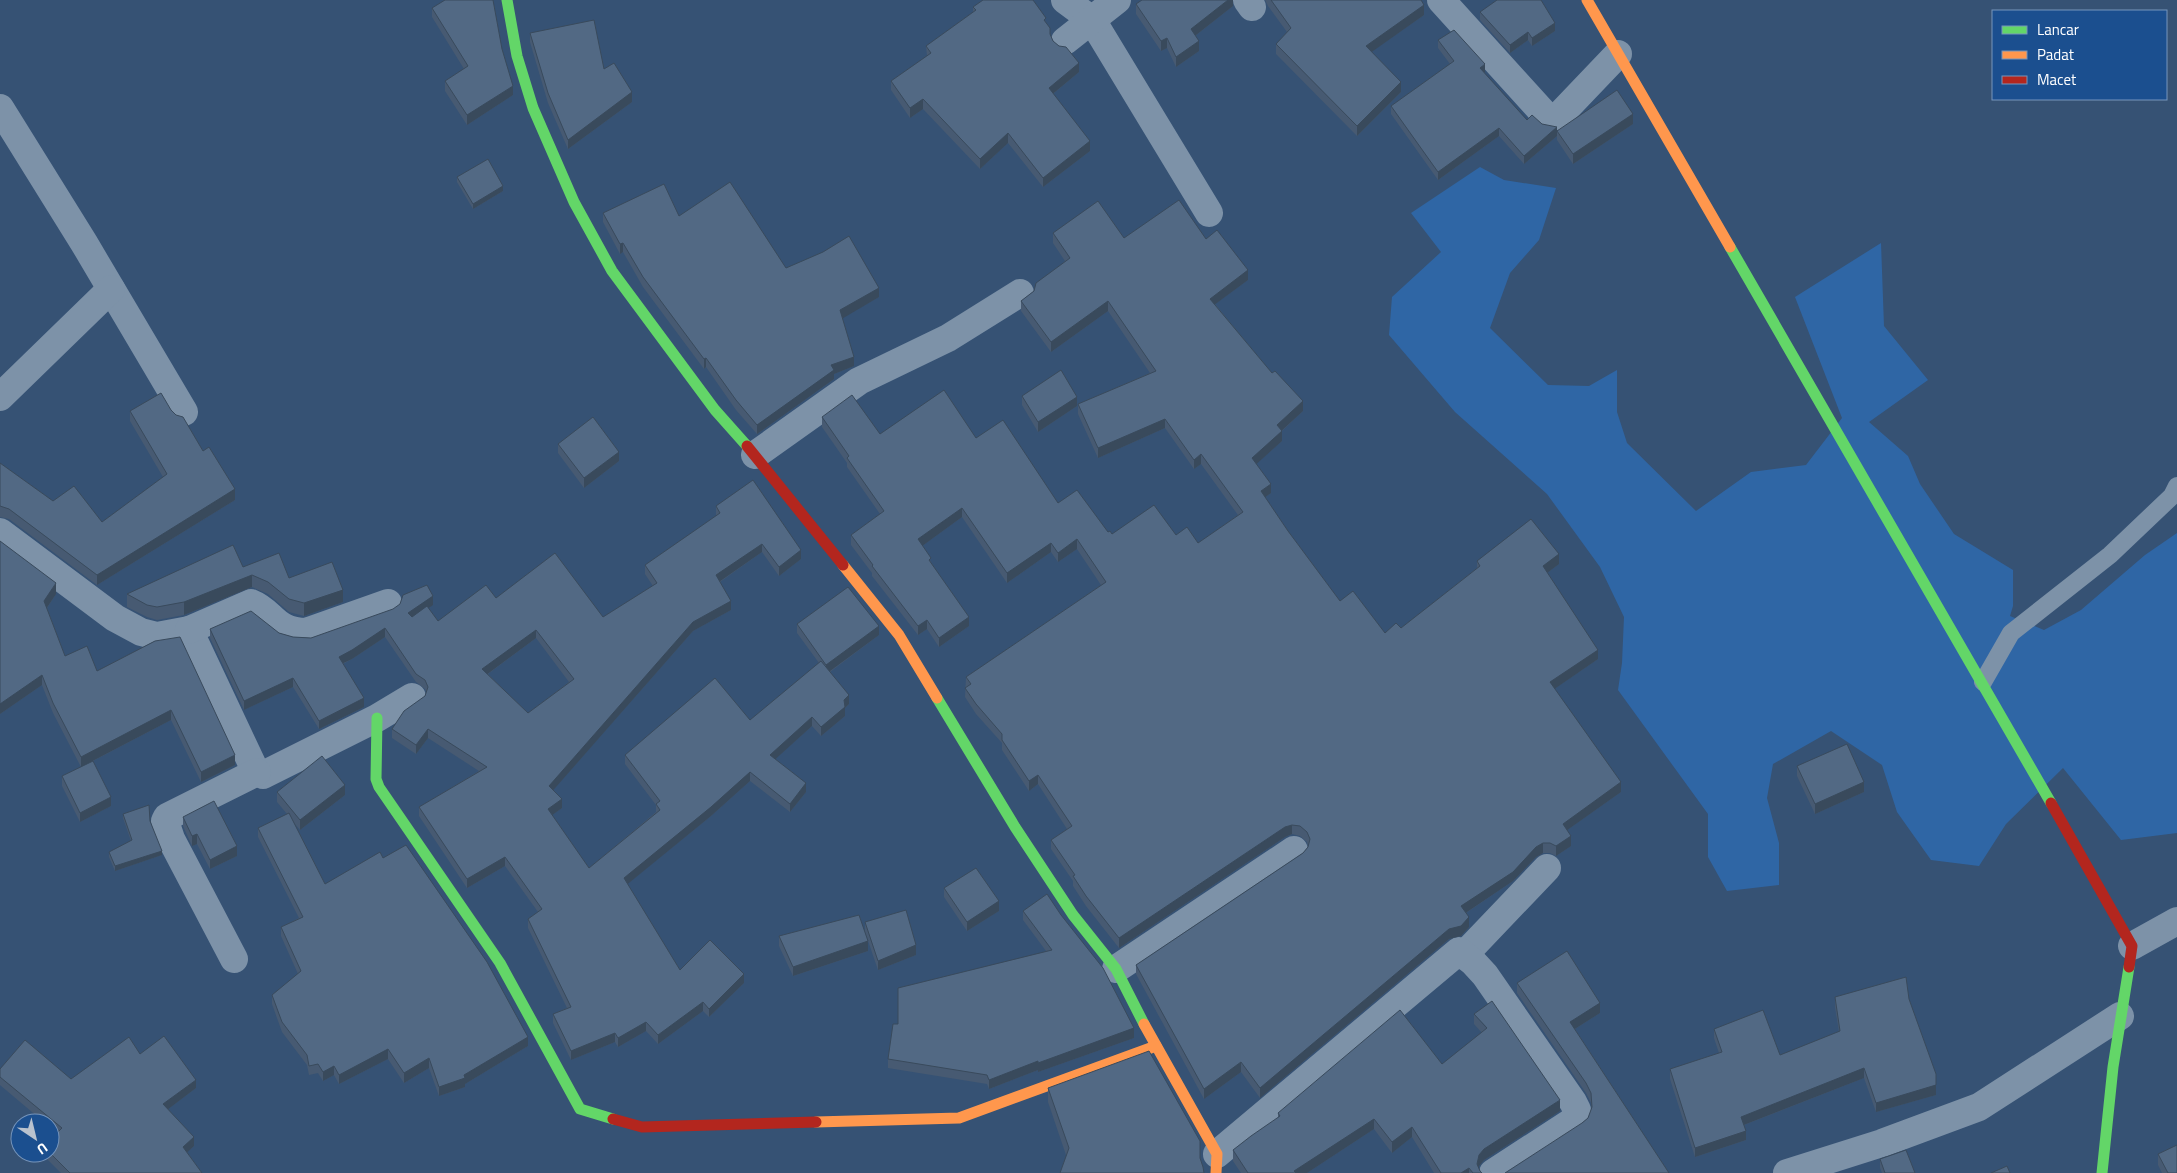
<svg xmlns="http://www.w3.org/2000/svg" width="2177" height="1173" font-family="'Titillium Web',sans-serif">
<rect width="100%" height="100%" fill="#365274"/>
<!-- green -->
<path fill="#2f66a5" d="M1480,167L1504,180L1556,188L1539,240L1510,273L1490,328L1548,385L1589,386L1617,370V412L1627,443L1696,511L1751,472L1806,465L1842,418L1795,297L1881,243L1884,326L1928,380L1869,422L1908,456L1920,484L1954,534L2013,570V606L2010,616L2044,630L2081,610L2145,555L2177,533V833L2121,840L2063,768L2006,824L1979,866L1931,860L1897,812L1882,765L1831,731L1773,764L1767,798L1779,843V885L1727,891L1708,857V814L1618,690L1622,663L1624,617L1600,567L1547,494L1455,412L1389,335L1392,297L1441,252L1411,213Z"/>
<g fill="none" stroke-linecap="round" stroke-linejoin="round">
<!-- lane -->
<path stroke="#7d92a8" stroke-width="18" d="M1983,682L2011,633L2110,555L2172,496L2177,486"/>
<!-- street -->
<g stroke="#7d92a8" stroke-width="28">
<path d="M1065,0L1092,20L1209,213"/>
<path d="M1247,0L1252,7"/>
<path d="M1441,0L1547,117L1555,120L1618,54"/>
<path d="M1065,41L1117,0"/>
<path d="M0,108L84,243L184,412"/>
<path d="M0,397L111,289"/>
<path d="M755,455L859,381L948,338L1020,293"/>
<path d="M0,532L115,618L141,632L157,636L189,630L253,766L257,772L263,775L377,718L412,697"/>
<path d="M189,630L251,603C274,612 273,631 306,632L388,603"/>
<path d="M2132,946L2177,921"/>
<path d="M1464,955L1547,868"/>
<path d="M234,959L171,839L165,821L167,817L257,772"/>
<path d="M1116,969L1294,850"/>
<path d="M1217,1154L1459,951L1473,962L1485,975L1573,1102L1577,1110V1117L1573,1121L1493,1173"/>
<path d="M1787,1173L1882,1143L1979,1107L2120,1016"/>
</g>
<!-- fast -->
<g stroke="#63d668" stroke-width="11">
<path d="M507,0L517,56L533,108L574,202L612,271L715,410L747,446"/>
<path d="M1730,247L2051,803"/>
<path d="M937,698L1015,827L1073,915L1116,969L1144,1024"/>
<path d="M377,718L376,779L379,787L500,963L580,1109L613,1119"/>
<path d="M2102,1173L2113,1067L2129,967"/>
</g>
<!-- slow -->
<g stroke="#ff974d" stroke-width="11">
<path d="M1587,0L1730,247"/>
<path d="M843,565L899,635L937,698"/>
<path d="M1144,1024L1217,1154L1216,1173"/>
<path d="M816,1122L959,1118L1156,1046"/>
</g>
<!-- jam -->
<g stroke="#b3261e" stroke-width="11">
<path d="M747,446L843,565"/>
<path d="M2051,803L2132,946L2129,967"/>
<path d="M613,1119L642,1127L816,1122"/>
</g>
</g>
<!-- wall -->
<g fill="#475a72" fill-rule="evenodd">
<path d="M1233,0V6L1195,36L1199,51L1176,67L1167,48L1161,51L1136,14V4Z"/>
<path d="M1265,0H1421L1424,15L1371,52L1401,92L1357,136L1276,54V44L1287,32L1268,6Z"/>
<path d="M973,7L1046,23L1053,41L1079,72L1053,94L1090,151L1043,187L1008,143L980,169L923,109L910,118L891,90V81L927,56L926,46L973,12Z"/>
<path d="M432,8L502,49L513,95L467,125L445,91V81L464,69L432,17Z"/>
<path d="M1480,12L1555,31L1532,46L1528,40L1510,53L1480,20Z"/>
<path d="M530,33L604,69L632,102L568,149L548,103L530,42Z"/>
<path d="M1438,40L1485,72L1484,73L1527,120L1542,124L1557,130L1633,124L1573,164L1557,140V136L1524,164L1499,136L1438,180L1391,114V106L1450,64L1438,48Z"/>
<path d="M457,177L503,191L473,209L457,182Z"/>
<path d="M603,213L679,216L786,268L879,297L842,318L854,366L834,374V379L757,434L736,410L706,367L704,369L643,287L623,252L620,254L603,222Z"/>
<path d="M1053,233L1124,238L1206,239L1248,280L1215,304L1303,411L1282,431V441L1256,464L1271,493L1265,497L1288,531L1340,601L1385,633L1401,628L1477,568V561L1559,564L1547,573L1598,659L1554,689L1621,792L1567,830L1571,846L1556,856L1550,853H1543L1536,857L1513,881L1466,913L1469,927L1461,936L1449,939L1260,1098L1241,1072L1204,1099L1136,974V965L1303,853L1308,847L1307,842L1300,836L1292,834L1285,837L1119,948L1086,906L1073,886V881L1051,849V840L1067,829L1038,784L1029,791L1002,750V743L976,714L965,697L966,677L1101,585L1077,549L1058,562L1051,552L1007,583L962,517L922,546L931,562L969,626L939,647L927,629L918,635L872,576V573L851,545V535L880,514L847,467V463L822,427V417L880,434L976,438L1058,503L1112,534L1176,535L1198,543L1238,515L1201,464L1194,469L1165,428L1098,458L1078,414V404L1150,373L1108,311L1051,352L1021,311V301L1034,291L1065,261L1053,243Z"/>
<path d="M1022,396L1077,406L1038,432L1022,405Z"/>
<path d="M171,410L203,451L235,500L97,585L9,519L0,517V463L53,501L102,522L163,477L130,421V411Z"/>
<path d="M558,444L619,461L584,488L558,453Z"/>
<path d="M716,506L801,559L779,576L762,552L720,582L731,610L693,631L553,790L562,808L552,815L589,868L656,812V805L625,764V755L750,720L819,663L797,633V624L879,635L830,672L849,704L845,708V716L821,736L812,726L775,759L806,792L790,812L750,781L711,816L627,884L680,970L744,983L709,1017L703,1011L658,1044L646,1031L618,1047L615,1042L571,1060L553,1023V1014L567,1008L528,928V919L538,912L505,866L467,888L419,816V807L479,771L428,738L416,754L392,738V729L425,696L426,692L425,689L416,682L385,637L352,659L343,664L364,707L319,729L293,687L244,710L210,638V629L279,633L293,637L311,638L433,605L428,608L438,621L496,598L603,617L653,586L645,574V565L716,516ZM536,638L569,682L528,713L488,674Z"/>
<path d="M0,541L56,594L47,608L65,656L97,671L155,641L235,765L201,782L171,720L93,761L111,806L80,822L62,786V776L81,767L53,713L42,685L0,714Z"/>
<path d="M243,567L289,578L343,602L304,616L289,612L268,594L252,587L184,615L157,620L147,617L127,607V594Z"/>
<path d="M1797,766L1864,792L1815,814L1797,776Z"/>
<path d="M277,792L345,795L300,830L295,824L325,884L383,858L528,1046L465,1084V1087L439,1096L429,1068L404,1083L388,1059L339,1084L334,1075L323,1081L318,1073L309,1075L307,1065L282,1032L272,1004V995L298,974L281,936V927L299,918L258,837V828L287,814L277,802Z"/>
<path d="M123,814L150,821L162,855L115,871L109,857V852L131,841L123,818Z"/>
<path d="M183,817L237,856L210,869L197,844L192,846L183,826Z"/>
<path d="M944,888L999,911L967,931L944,897Z"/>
<path d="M1023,911L1134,1038L1038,1072V1070L989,1089L987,1084L888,1068V1059L1046,951L1023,920Z"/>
<path d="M865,922L916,955L878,970L865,932Z"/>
<path d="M779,936L868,951L793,976L779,946Z"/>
<path d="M1517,983L1600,1013L1575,1029L1669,1173L1582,1123L1588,1118L1592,1109L1591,1103L1586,1093L1517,993Z"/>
<path d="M1835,997L1909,999L1936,1095L1876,1112L1864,1078L1744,1125L1746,1140L1695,1157L1670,1079V1069L1719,1053L1714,1038V1029L1780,1055L1839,1032L1835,1007Z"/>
<path d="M1474,1014L1560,1111L1484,1160L1479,1166V1168L1480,1171L1482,1173H1434L1412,1137L1392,1153L1374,1129L1307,1173H1241L1233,1161V1150L1278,1118V1113L1442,1064L1482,1033L1474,1024Z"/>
<path d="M140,1054L196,1088L168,1109L194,1146L187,1152L202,1173H61L43,1155V1153H50L57,1133L50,1127V1123H45L0,1085V1069L71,1079Z"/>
<path d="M1048,1088L1200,1158L1066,1155L1048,1102Z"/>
<path d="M2158,1154L2177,1173H2162L2158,1165Z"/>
<path d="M1880,1159L1915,1173H1882L1880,1168Z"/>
</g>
<!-- shaded-wall -->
<g fill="#394a5c">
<path d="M1228,0H1233V6L1191,39V29Z"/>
<path d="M1424,5V15L1366,56V46Z"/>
<path d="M1555,23V31L1532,46V38Z"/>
<path d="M1528,32V40L1510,53V45Z"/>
<path d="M1167,38V48L1161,51V41Z"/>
<path d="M1199,41V51L1176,67V57Z"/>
<path d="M1079,63V72L1049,97V88Z"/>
<path d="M1485,64V72L1480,76V68Z"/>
<path d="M1401,82V92L1357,136V126Z"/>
<path d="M513,86V95L467,125V115Z"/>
<path d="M632,92V102L568,149V140Z"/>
<path d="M923,99V109L910,118V108Z"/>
<path d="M1633,114V124L1573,164V154Z"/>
<path d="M1557,127V136L1524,164V156Z"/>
<path d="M1499,128V136L1438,180V172Z"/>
<path d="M1008,133V143L980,169V159Z"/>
<path d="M1090,141V151L1043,187V178Z"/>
<path d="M503,186V191L473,209V204Z"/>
<path d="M623,243V252L620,254V244Z"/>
<path d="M1248,270V280L1210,308V299Z"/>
<path d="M879,288V297L840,320V310Z"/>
<path d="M1108,301V311L1051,352V342Z"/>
<path d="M854,357V366L834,374V379L757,434V425L831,365Z"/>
<path d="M706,358V367L704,369V359Z"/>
<path d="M1077,397V406L1038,432V422Z"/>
<path d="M1303,401V411L1277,435V425Z"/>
<path d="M1165,419V428L1098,458V448Z"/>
<path d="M1282,431V441L1252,468V458Z"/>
<path d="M619,452V461L584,488V478Z"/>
<path d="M1201,454V464L1194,469V460Z"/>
<path d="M1271,484V493L1261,500V491Z"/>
<path d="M235,489V500L97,585V575Z"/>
<path d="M962,508V517L918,549V539Z"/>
<path d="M1077,539V549L1058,562V553Z"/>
<path d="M1051,543V552L1007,583V573Z"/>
<path d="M762,544V552L716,584V575Z"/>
<path d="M801,550V559L779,576V567Z"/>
<path d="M1559,554V564L1543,576V566Z"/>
<path d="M252,575V587L184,615V602Z"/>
<path d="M56,583V594L44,612V601Z"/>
<path d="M343,590V602L304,616V603Z"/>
<path d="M433,596V605L408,622V613Z"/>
<path d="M731,601V610L693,631L549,795V786L693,622Z"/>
<path d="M969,617V626L939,647V638Z"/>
<path d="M927,620V629L918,635V626Z"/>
<path d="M879,626V635L826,674V665Z"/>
<path d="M385,628V637L352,659L339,665V657Z"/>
<path d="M536,630V638L482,678V669Z"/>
<path d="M1598,650V659L1550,692V682Z"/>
<path d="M42,675V685L0,714V704Z"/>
<path d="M293,678V687L244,710V701Z"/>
<path d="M849,695V704L845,708V716L821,736V727L844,700Z"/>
<path d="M364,698V707L319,729V721Z"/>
<path d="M171,710V720L81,767V757Z"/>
<path d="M812,717V726L770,764V755Z"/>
<path d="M428,729V738L416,754V745Z"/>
<path d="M235,755V765L201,782V772Z"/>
<path d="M750,772V781L711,816L624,887V878Z"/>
<path d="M1038,775V784L1029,791V781Z"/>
<path d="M1621,782V792L1563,833V824Z"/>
<path d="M1864,782V792L1815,814V804Z"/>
<path d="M806,783V792L790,812V804Z"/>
<path d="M345,785V795L300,830V820Z"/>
<path d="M111,797V806L80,822V813Z"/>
<path d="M562,799V808L548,818V809Z"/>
<path d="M1292,825V834L1285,837L1119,948V938L1285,827Z"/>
<path d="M197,834V844L192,846V836Z"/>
<path d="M1571,836V846L1556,856V846Z"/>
<path d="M1543,843V853L1536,857L1513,881L1461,916V906L1536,847Z"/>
<path d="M237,846V856L210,869V860Z"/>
<path d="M162,851V855L115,871V866Z"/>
<path d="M505,857V866L467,888V879Z"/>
<path d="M999,901V911L967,931V922Z"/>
<path d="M1469,917V927L1461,936L1449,939L1260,1098V1088L1449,929Z"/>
<path d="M868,941V951L793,976V967Z"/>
<path d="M916,945V955L878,970V961Z"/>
<path d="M744,974V983L709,1017V1009Z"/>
<path d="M703,1002V1011L658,1044V1035Z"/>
<path d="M1600,1003V1013L1570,1032V1022Z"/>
<path d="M646,1022V1031L618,1047V1038Z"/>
<path d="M1134,1028V1038L1038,1072V1063Z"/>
<path d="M615,1033V1042L571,1060V1051Z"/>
<path d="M528,1037V1046L465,1084V1087L439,1096V1087L464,1075Z"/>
<path d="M388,1049V1059L339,1084V1075Z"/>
<path d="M429,1058V1068L404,1083V1073Z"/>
<path d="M1038,1061V1070L989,1089V1080Z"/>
<path d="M1241,1062V1072L1204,1099V1089Z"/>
<path d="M334,1066V1075L323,1081V1072Z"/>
<path d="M1864,1068V1078L1741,1126V1117Z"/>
<path d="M196,1080V1088L163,1113V1104Z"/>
<path d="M1936,1085V1095L1876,1112V1103Z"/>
<path d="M1560,1100V1111L1484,1160L1479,1166L1478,1173L1477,1164L1479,1155L1484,1149Z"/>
<path d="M1374,1119V1129L1307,1173H1294V1171Z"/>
<path d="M1412,1127V1137L1392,1153V1142Z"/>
<path d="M1746,1131V1140L1695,1157V1148Z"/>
<path d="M194,1137V1146L183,1156V1147Z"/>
<path d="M1469,1168V1173H1461Z"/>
</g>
<!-- building -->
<g fill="#526984" stroke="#394a5c" fill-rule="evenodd">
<path d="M445,0H493L502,49L513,86L467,115L445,81L468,66L432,8Z"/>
<path d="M983,0H1033L1046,18L1044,20L1050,28V34L1053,41L1059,46L1066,47L1079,63L1049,88L1090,141L1043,178L1008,133L980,159L923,99L910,108L891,81L931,53L926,46L976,10L973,7Z"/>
<path d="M1142,0H1228L1191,29L1199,41L1176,57L1167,38L1161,41L1136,4Z"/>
<path d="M1271,0H1421L1424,5L1366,46L1401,82L1357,126L1276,44L1291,28Z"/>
<path d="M1497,0H1541L1555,23L1532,38L1528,32L1510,45L1480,12Z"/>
<path d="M594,20L604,69L614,63L632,92L568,140L548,93L530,33Z"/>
<path d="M1454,30L1485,64L1480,68L1527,120L1532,115L1542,124L1557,127L1524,156L1499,128L1438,172L1391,106L1454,61L1438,40Z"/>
<path d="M1617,90L1633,114L1573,154L1557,131Z"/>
<path d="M488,159L503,186L473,204L457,177Z"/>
<path d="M730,182L786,268L823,252L849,236L879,288L840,310L854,357L831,365L834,370L757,425L736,400L706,358L704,359L643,277L623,243L620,244L603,213L664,184L679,216Z"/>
<path d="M1179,200L1206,239L1217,230L1248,270L1210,299L1272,373L1275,371L1303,401L1277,425L1282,431L1252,458L1271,484L1261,491L1288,531L1340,601L1353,591L1385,633L1396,623L1401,628L1480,566L1477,561L1531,519L1559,554L1543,566L1598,650L1550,682L1621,782L1563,824L1571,836L1556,846L1550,843H1543L1536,847L1513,872L1461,906L1469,917L1461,926L1449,929L1260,1088L1241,1062L1204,1089L1136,965L1303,853L1308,847L1310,839L1307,832L1300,826L1292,825L1285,827L1119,938L1086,896L1073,876L1075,875L1051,840L1072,826L1038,775L1029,781L1002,740V734L976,704L965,688L971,684L966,677L1106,582L1077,539L1058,553L1051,543L1007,573L962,508L918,539L931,558L929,560L969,617L939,638L927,620L918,626L872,566L873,565L851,535L884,511L847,458L849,456L822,417L852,395L880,434L944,390L976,438L1003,420L1058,503L1077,490L1108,532L1110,531L1112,534L1154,505L1176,535L1187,527L1198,543L1243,512L1201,454L1194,460L1165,419L1098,448L1078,404L1156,371L1108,301L1051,342L1021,301L1034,291L1036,283L1070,258L1053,233L1098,201L1124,238Z"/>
<path d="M1061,370L1077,397L1038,422L1022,396Z"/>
<path d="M161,393L171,410L176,415L183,417L203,451L209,447L235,489L97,575L9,509L0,506V463L53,501L74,486L102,522L167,474L130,411Z"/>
<path d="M593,417L619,452L584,478L558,444Z"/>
<path d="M753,480L801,550L779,567L762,544L716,575L731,601L693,622L549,786L562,799L548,809L589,868L660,810L656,804L660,801L625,755L715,678L750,720L821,661L849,695L844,700L845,707L821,727L812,717L770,755L806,783L790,804L750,772L711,807L624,878L680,970L710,940L744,974L709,1009L703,1002L658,1035L646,1022L618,1038L615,1033L571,1051L553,1014L571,1007L528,919L542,909L505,857L467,879L419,807L487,767L428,729L416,745L392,729L404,711L425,696L428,687L425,680L416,674L385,628L352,650L339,657L364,698L319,721L293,678L244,701L210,629L251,611L279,633L293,637L311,638L393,609L400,604L403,595L427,585L433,596L408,613L412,617L427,606L438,621L486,585L496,598L555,553L603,617L657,583L645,565L720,513L716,506ZM536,630L574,679L528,713L482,669Z"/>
<path d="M0,541L56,583L44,601L65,656L87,646L97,671L155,641L180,637L235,755L201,772L171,710L81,757L53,703L42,675L0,704Z"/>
<path d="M233,545L243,567L279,553L289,578L332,562L343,590L304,603L289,599L268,582L252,575L184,602L157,607L147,605L127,594Z"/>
<path d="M848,587L879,626L826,665L797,624Z"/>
<path d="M1847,744L1864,782L1815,804L1797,766Z"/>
<path d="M322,756L345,785L300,820L277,792Z"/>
<path d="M93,761L111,797L80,813L62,776Z"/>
<path d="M214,801L237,846L210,860L197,834L192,836L183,817Z"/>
<path d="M149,805L150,821L162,851L115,866L109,852L132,840L123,814Z"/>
<path d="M289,813L325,884L380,852L383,858L406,845L487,962L528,1037L464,1075L465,1078L439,1087L429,1058L404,1073L388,1049L339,1075L334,1066L323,1072L318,1064L309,1066L307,1055L282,1022L272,995L301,971L281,927L303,917L258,828Z"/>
<path d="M976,868L999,901L967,922L944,888Z"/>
<path d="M1047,894L1061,915L1103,968L1134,1028L1038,1063V1061L989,1080L987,1075L888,1059L893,1024H898V988L1052,950L1023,911Z"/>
<path d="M906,910L916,945L878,961L865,922Z"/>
<path d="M859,915L868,941L793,967L779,936Z"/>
<path d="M1567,951L1600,1003L1570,1022L1669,1173H1505L1582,1123L1588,1118L1592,1107L1591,1093L1586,1083L1517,983Z"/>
<path d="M1906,977L1909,999L1936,1074V1085L1876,1103L1864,1068L1741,1117L1746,1131L1695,1148L1670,1069L1722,1052L1714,1029L1763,1010L1780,1055L1840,1031L1835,997Z"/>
<path d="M1492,1001L1560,1100L1484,1149L1479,1155L1477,1164L1480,1171L1482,1173H1473L1469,1168L1461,1173H1441L1412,1127L1392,1142L1374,1119L1294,1171L1296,1173H1248L1233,1150L1251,1136L1280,1116L1278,1113L1400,1010L1442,1064L1487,1028L1474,1014Z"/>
<path d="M164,1036L196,1080L163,1104L194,1137L183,1147L202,1173H70L50,1153V1140L62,1128L0,1077V1069L25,1040L71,1079L129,1037L140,1054Z"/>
<path d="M1149,1051L1200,1141V1158L1203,1167L1204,1173H1060L1069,1148L1048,1088Z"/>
<path d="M2177,1145V1173H2168L2158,1154Z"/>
<path d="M1906,1150L1915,1173H1885L1880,1159Z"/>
<path d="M2007,1166L2010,1173H1991Z"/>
</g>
<!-- legend -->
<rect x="1992" y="10" width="175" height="90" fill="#1b4f8f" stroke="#7695bc"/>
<rect x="2002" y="26" width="25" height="8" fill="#63d668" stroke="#7695bc"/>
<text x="2037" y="35" font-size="15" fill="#ffffff">Lancar</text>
<rect x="2002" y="51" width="25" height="8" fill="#ff974d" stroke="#7695bc"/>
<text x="2037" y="60" font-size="15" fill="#ffffff">Padat</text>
<rect x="2002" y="76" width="25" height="8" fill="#b3261e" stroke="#7695bc"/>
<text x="2037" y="85" font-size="15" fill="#ffffff">Macet</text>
<!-- north arrow -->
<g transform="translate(35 1138) rotate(145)"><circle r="24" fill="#1b4f8f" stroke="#7695bc"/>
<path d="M0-4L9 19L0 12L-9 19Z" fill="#b9c2ce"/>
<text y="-8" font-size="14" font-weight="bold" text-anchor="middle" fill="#ffffff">U</text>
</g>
</svg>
